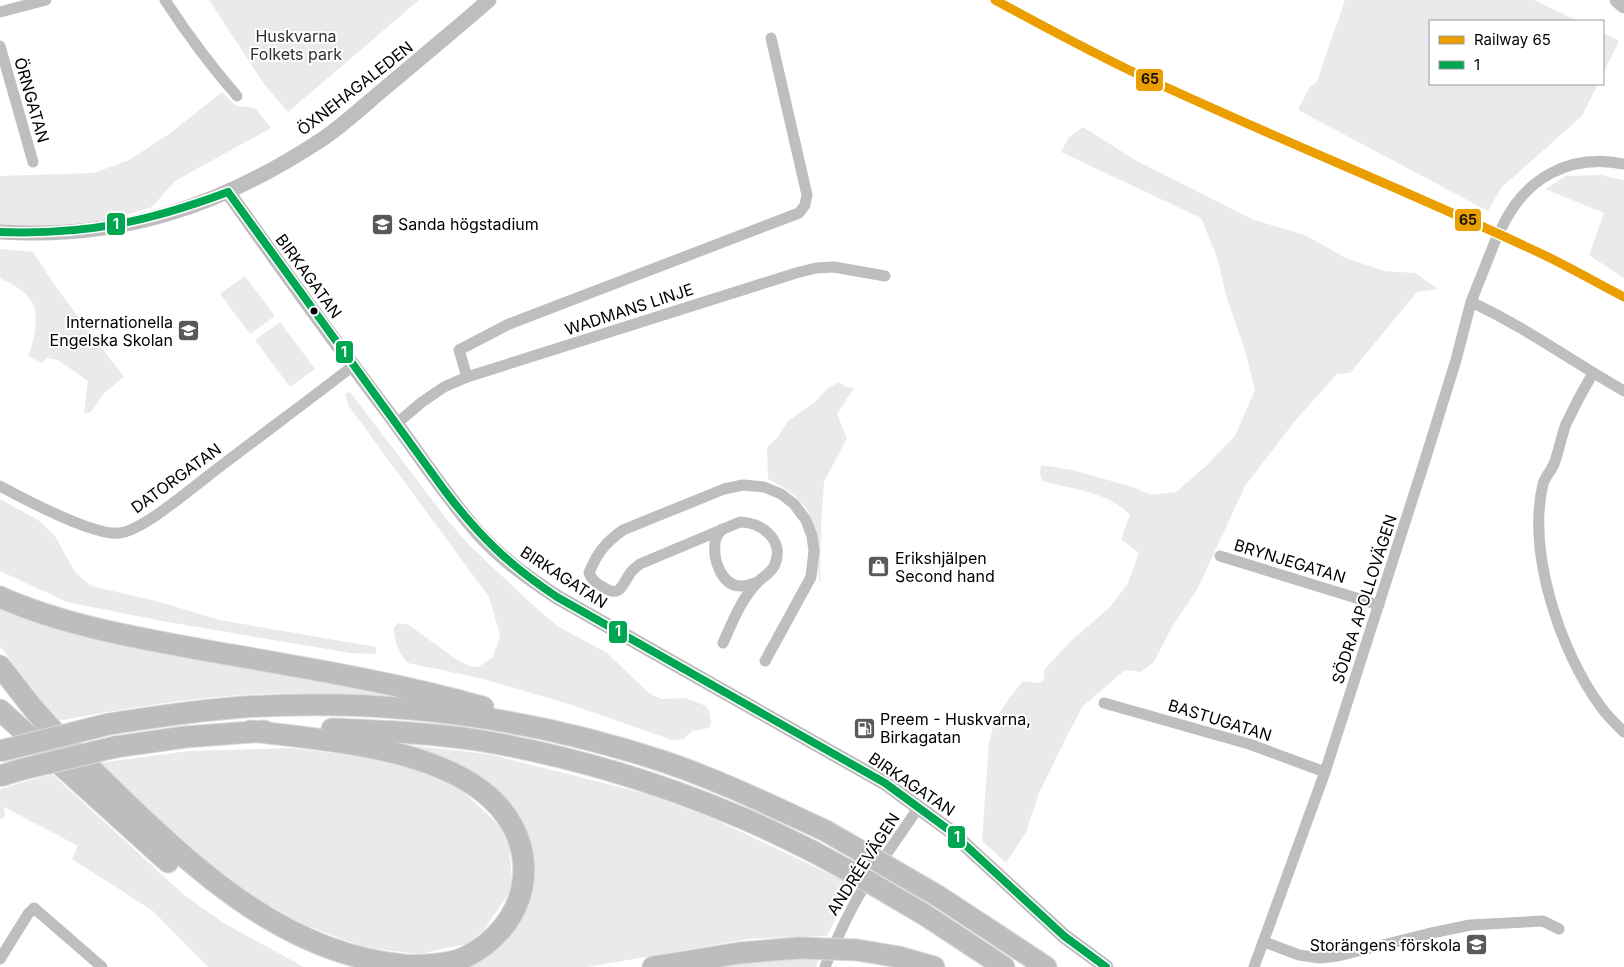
<svg xmlns="http://www.w3.org/2000/svg" width="1624" height="967" font-family="Inter,sans-serif">
<rect width="100%" height="100%" fill="#fff"/>
<!-- green -->
<g fill="#eaeaea">
<path d="M209,0H419L288,112L264,84Z"/>
<path d="M1345,0H1534L1578,21H1430V84H1598L1582,116L1501,188L1488,211L1298,110L1309,88L1317,81Z"/>
<path d="M1603,33L1619,41L1603,74Z"/>
<path d="M222,92L236,106L255,108L271,128L175,181L152,207L99,223L61,228L0,227V176L94,173L129,160L169,134Z"/>
<path d="M1083,127L1137,161L1254,220L1305,235L1346,258L1384,271L1415,273L1438,289L1417,292L1350,373L1337,374L1294,422L1245,486L1197,590L1173,625L1154,662L1141,672L1125,670L1083,706L1068,734L1039,793L1026,832L1006,863L982,841L989,743L995,720L1009,698L1023,681L1039,683L1044,680V670L1050,663L1072,640L1109,608L1127,585L1139,553L1121,539L1130,515C1109,492 1072,489 1042,481L1040,473L1041,465L1072,470L1133,487L1151,495L1176,492L1207,465L1235,436L1255,390L1246,353L1226,296L1218,260L1201,218L1061,152L1069,137Z"/>
<path d="M1601,175L1624,180V278L1589,255L1604,213L1545,189L1566,176Z"/>
<path d="M0,249L33,252L58,290L124,377L104,393L91,412L84,413L88,381L58,360L47,358L42,363L28,356C35,338 42,311 27,295C20,288 9,283 0,278Z"/>
<path d="M245,276L275,316L250,334L220,294Z"/>
<path d="M280,322L315,369L290,387L255,340Z"/>
<path d="M839,382L846,387L854,388L837,414L847,438L824,482L821,525L820,584C817,572 819,560 818,548C816,512 799,494 768,479L767,447L778,437L787,422L815,402L827,389Z"/>
<path d="M350,392L449,522L468,544L536,608L559,627L607,653L650,694L662,699L685,698L706,706L709,711L711,723L709,728L692,731L684,739L672,740L572,705L484,679L408,663C399,654 394,640 394,628L398,623L409,625L457,660L472,667H478L492,658L499,641L500,635L489,597L348,405L345,394Z"/>
<path d="M0,499L38,520L55,536L75,572L91,586L156,601L220,620L376,647V654L350,653L315,647L162,621L67,602L0,571Z"/>
<path d="M0,608L42,625L112,642L204,661L351,682L429,698C367,695 304,691 242,695C180,699 118,710 57,721L0,646Z"/>
<path d="M380,742L488,754L647,794L712,818L853,885L827,936L748,939L588,967H454L521,909L502,801Z"/>
<path d="M293,748L362,757L418,769L459,788L500,826L509,847L512,881L510,892L483,931L466,944L420,954L366,948L302,924L247,893L193,853L98,763L189,751Z"/>
<path d="M52,774L183,894L225,924L304,967H208L153,911L72,859L78,846L4,807L5,817L0,819V789Z"/>
<path d="M819,957L816,967H709L783,958Z"/>
</g>
<g fill="none" stroke-linecap="round" stroke-linejoin="round">
<defs>
<g id="motorway">
<path d="M0,597C65,626 139,638 209,651C301,667 393,682 483,707"/>
<path d="M0,666C13,682 25,699 38,714C65,745 96,773 125,802C203,877 291,955 404,965C420,966 438,965 455,961C466,958 477,951 486,944C539,902 535,831 482,791C423,746 322,740 251,731"/>
<path d="M0,710L168,862"/>
<path d="M109,724C154,717 199,710 244,707C386,698 528,717 662,761C719,780 772,806 826,831"/>
<path d="M332,729C382,731 433,733 483,741C570,756 654,781 735,815C762,826 788,839 814,852"/>
<path d="M115,747L185,737L264,731"/>
<path d="M938,896L1046,967"/>
<path d="M925,915L1004,967"/>
<path d="M857,950L899,957L934,967"/>
<path d="M653,967L739,953L799,948"/>
</g>
</defs>
<!-- motorway casing -->
<use href="#motorway" stroke="#dbdbdb" stroke-width="23"/>
<!-- minor -->
<g stroke="#bebebe" stroke-width="11">
<path d="M165,0C187,34 211,66 237,96"/>
<path d="M0,12L46,0"/>
<path d="M0,46L33,162"/>
<path d="M1502,227C1525,178 1570,153 1624,164"/>
<path d="M1471,302C1525,327 1573,362 1624,391"/>
<path d="M1593,373C1583,390 1574,407 1566,424C1561,437 1559,451 1554,464C1551,471 1545,477 1543,484C1527,552 1560,652 1601,707C1607,716 1616,724 1624,732"/>
<path d="M467,377L459,350L509,324L799,213L805,205L807,195L771,38"/>
<path d="M396,424L422,402L444,387L467,377L796,273L816,268L834,267L885,276"/>
<path d="M0,486C24,499 94,536 119,533C142,531 188,491 208,476C256,439 305,403 353,366"/>
<path d="M722,529C719,533 715,538 715,543C713,559 721,586 741,586C746,586 751,584 756,583"/>
<path d="M1220,556L1379,605"/>
<path d="M723,643C732,623 741,599 757,583C763,576 772,573 775,564C785,540 761,522 740,522L640,564C637,566 634,569 631,572C622,584 621,599 603,587C596,583 592,580 589,573C597,553 605,543 623,530L724,489L743,485L764,487L781,494L794,504L806,520L812,536L814,551L811,577L765,661"/>
<path d="M1104,703L1249,744L1325,772"/>
<path d="M879,865L919,807"/>
<path d="M1264,942L1299,955L1320,958L1338,956L1427,934L1470,925L1543,921L1559,929"/>
<path d="M0,959L28,914L34,908L102,967"/>
<path d="M825,967C838,936 851,906 870,878"/>
<path d="M1254,967L1325,772L1425,460L1456,360L1471,302L1496,239"/>
</g>
<!-- tertiary -->
<g stroke="#bebebe" stroke-width="15">
<path d="M1617,0L1624,6"/>
<path d="M228,192C281,267 334,341 389,414C419,454 447,498 480,535C503,560 530,579 557,597L885,783L949,830L1064,936L1106,967"/>
<path d="M0,232C123,240 223,205 324,138C347,122 369,101 391,83C424,55 457,28 489,0"/>
</g>
<!-- motorway -->
<use href="#motorway" stroke="#bdbdbd" stroke-width="21"/>
<defs>
<g id="motorway-bridge">
<path d="M0,751L109,724"/>
<path d="M0,776L19,770L115,747"/>
<path d="M826,831L938,896"/>
<path d="M814,852L869,882L925,915"/>
<path d="M799,948L857,950"/>
</g>
</defs>
<!-- motorway-bridge casing -->
<use href="#motorway-bridge" stroke="#dbdbdb" stroke-width="23" stroke-linecap="butt"/>
<!-- motorway-bridge -->
<use href="#motorway-bridge" stroke="#bdbdbd" stroke-width="21"/>
<defs>
<g id="bus-1">
<path d="M228,192L445,491C480,537 509,565 557,597L885,783L949,830L1064,936L1106,967"/>
<path d="M0,232C86,235 148,222 228,192"/>
</g>
</defs>
<!-- bus-1 casing -->
<use href="#bus-1" stroke="#fff" stroke-width="11"/>
<!-- bus-1 -->
<use href="#bus-1" stroke="#00a651" stroke-width="8"/>
<defs>
<path id="rail-1" d="M995,0C1039,24 1084,48 1129,70C1266,135 1407,190 1544,255C1571,268 1597,283 1624,297"/>
</defs>
<!-- rail-1 casing -->
<use href="#rail-1" stroke="#fff" stroke-width="12"/>
<!-- rail-1 -->
<use href="#rail-1" stroke="#eb9e00" stroke-width="9"/>
</g>
<!-- icons -->
<defs>
<symbol id="school-square" viewBox="-11 -11 22 22"><rect x="-9" y="-9" width="18" height="18" rx="4" fill="#595959" stroke="#fff"/><path d="M0-5L7-2L0 1L-7-2ZM-4 1L0 2.5L4 1V4Q0 6-4 4Z" fill="#fff"/></symbol>
<symbol id="shop-square" viewBox="-11 -11 22 22"><rect x="-9" y="-9" width="18" height="18" rx="4" fill="#595959" stroke="#fff"/><path d="M-5-2.5h2.3a2.7 3.5 0 0 1 5.4 0H5L5.5 6h-11ZM-1.5-2.5h3a1.5 2.3 0 0 0-3 0Z" fill="#fff"/></symbol>
<symbol id="fuel-square" viewBox="-11 -11 22 22"><rect x="-9" y="-9" width="18" height="18" rx="4" fill="#595959" stroke="#fff"/><path d="M-5.5-6h7V0h2V4h1.3V-2.5L3-4.5l.8-.8L6-3V5H2.5V1h-1V6h-7ZM-4.2-4.7v3.2H.2V-4.7Z" fill="#fff"/></symbol>
</defs>
<g fill-rule="evenodd">
<use href="#school-square" x="370" y="212" width="25" height="25"/>
<use href="#school-square" x="176" y="318" width="25" height="25"/>
<use href="#shop-square" x="866" y="554" width="25" height="25"/>
<use href="#fuel-square" x="852" y="716" width="25" height="25"/>
<use href="#school-square" x="1464" y="932" width="25" height="25"/>
</g>
<!-- markers -->
<circle fill="#000" stroke="#fff" stroke-width="2" cx="314" cy="311" r="4.5"/>
<g text-anchor="middle" dominant-baseline="central" stroke-width="4" stroke-linejoin="round" paint-order="stroke">
<!-- park labels -->
<g font-size="16" fill="#303030" stroke="#fff">
<text x="296" y="36">Huskvarna<tspan x="296" dy="18">Folkets park</tspan></text>
</g>
<!-- street labels -->
<g font-size="16" fill="#000" stroke="#fff">
<text transform="translate(355 88) rotate(-38)">ÖXNEHAGALEDEN</text>
<text transform="translate(32 100) rotate(74)">ÖRNGATAN</text>
<text transform="translate(309 276) rotate(54)">BIRKAGATAN</text>
<text transform="translate(629 309) rotate(-18)">WADMANS LINJE</text>
<text transform="translate(176 478) rotate(-36)">DATORGATAN</text>
<text transform="translate(1290 561) rotate(17)">BRYNJEGATAN</text>
<text transform="translate(564 577) rotate(33)">BIRKAGATAN</text>
<text transform="translate(1364 599) rotate(-72)">SÖDRA APOLLOVÄGEN</text>
<text transform="translate(1220 720) rotate(17)">BASTUGATAN</text>
<text transform="translate(912 784) rotate(34)">BIRKAGATAN</text>
<text transform="translate(863 864) rotate(-57)">ANDRÉEVÄGEN</text>
</g>
<!-- poi labels -->
<g font-size="16" fill="#000" stroke="#fff" text-anchor="start">
<text x="398" y="224">Sanda högstadium</text>
<text x="173" y="322" text-anchor="end">Internationella<tspan x="173" dy="18">Engelska Skolan</tspan></text>
<text x="895" y="558">Erikshjälpen<tspan x="895" dy="18">Second hand</tspan></text>
<text x="880" y="719">Preem - Huskvarna,<tspan x="880" dy="18">Birkagatan</tspan></text>
<text x="1461" y="945" text-anchor="end">Storängens förskola</text>
</g>
</g>
<g stroke="#fff" stroke-width="2">
<rect x="1135" y="68" width="29" height="24" rx="5" fill="#eb9e00"/>
<rect x="1454" y="208" width="28" height="24" rx="5" fill="#eb9e00"/>
<rect x="106" y="212" width="20" height="24" rx="5" fill="#00a651"/>
<rect x="335" y="340" width="19" height="24" rx="5" fill="#00a651"/>
<rect x="608" y="620" width="20" height="24" rx="5" fill="#00a651"/>
<rect x="947" y="825" width="19" height="24" rx="5" fill="#00a651"/>
</g>
<g font-size="14" text-anchor="middle" font-weight="bold" fill="#fff">
<text x="116" y="229">1</text>
<text x="344" y="357">1</text>
<text x="618" y="636">1</text>
<text x="957" y="842">1</text>
</g>
<g font-size="14" text-anchor="middle" font-weight="bold" fill="#111">
<text x="1150" y="84">65</text>
<text x="1468" y="225">65</text>
</g>
<!-- legend -->
<rect x="1429" y="20" width="175" height="65" fill="#ffffff" stroke="#999999"/>
<rect x="1439" y="36" width="25" height="8" fill="#eb9e00" stroke="#999999"/>
<text x="1474" y="45" font-size="15" fill="#000000">Railway 65</text>
<rect x="1439" y="61" width="25" height="8" fill="#00a651" stroke="#999999"/>
<text x="1474" y="70" font-size="15" fill="#000000">1</text>
</svg>
